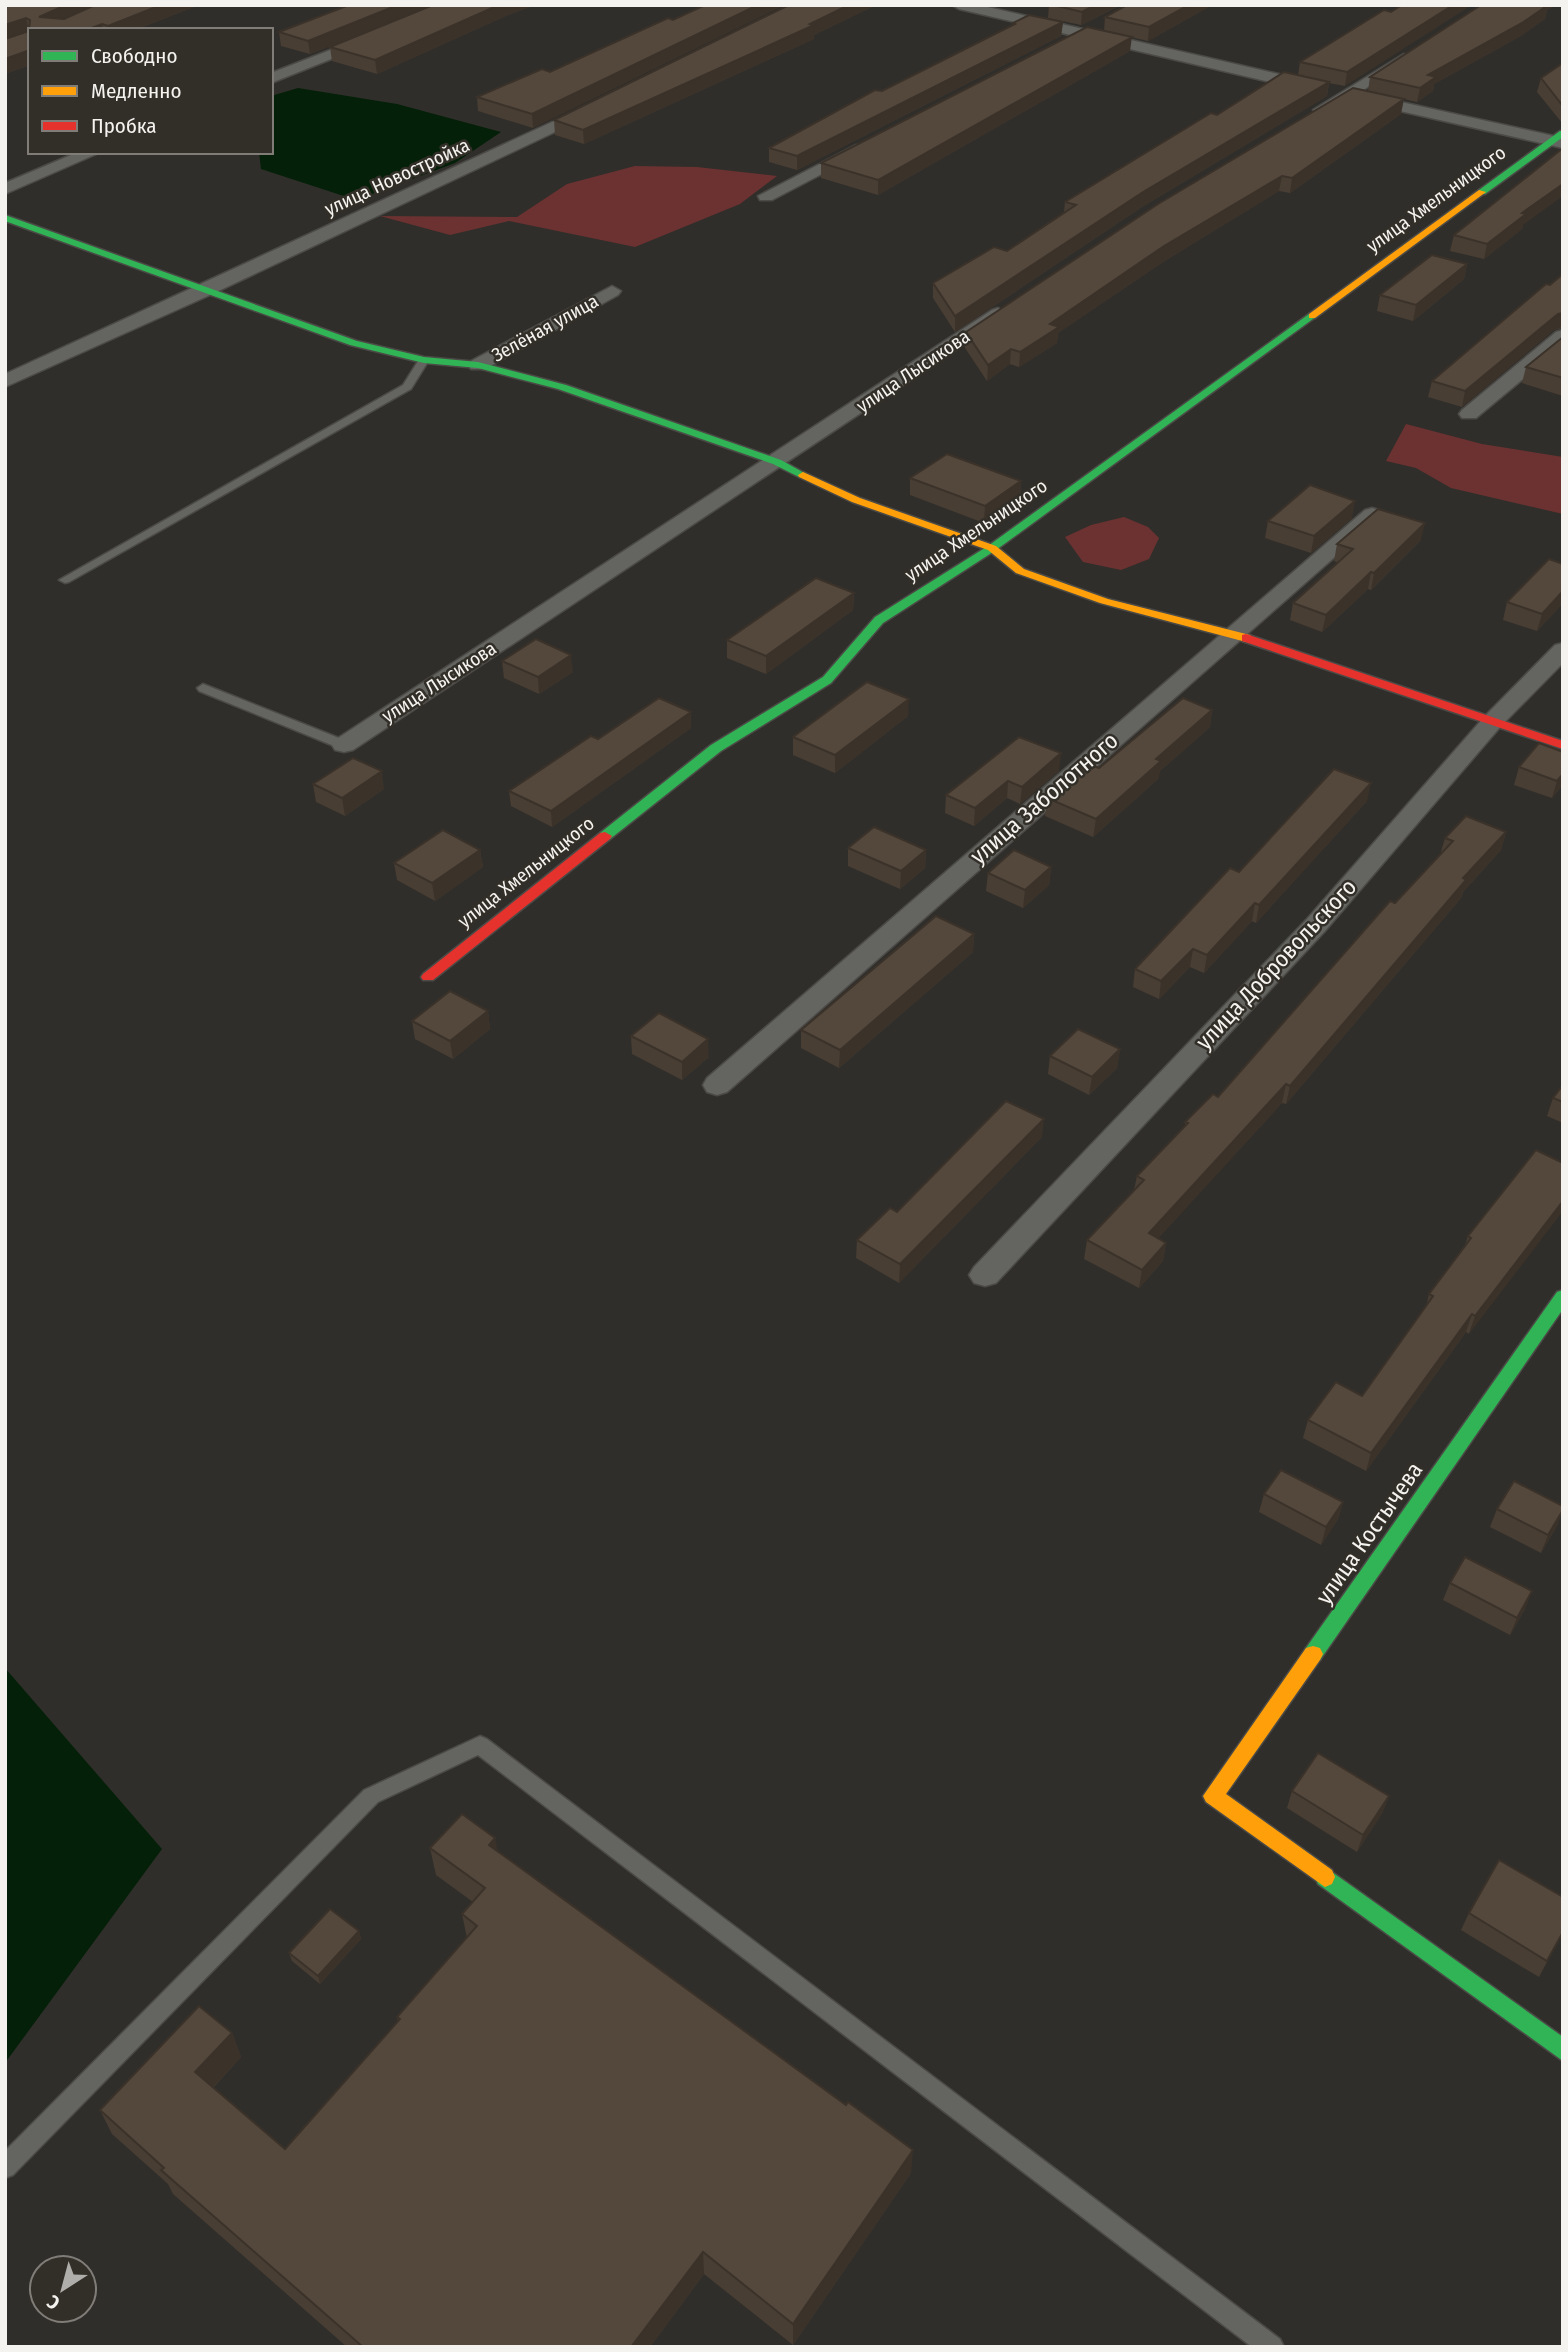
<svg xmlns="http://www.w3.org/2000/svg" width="1568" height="2352" font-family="'Fira Sans Condensed',sans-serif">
<rect width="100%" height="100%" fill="#302e2a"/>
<!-- green -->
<g fill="#6b3231">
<path d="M635,166L697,167L777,176L740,204L635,247L509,221L450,235L380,216L517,217L567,184Z"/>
<path d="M1406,424L1482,444L1563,457V514L1451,488L1416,468L1386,461Z"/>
<path d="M1124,517L1148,527L1159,538L1149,559L1121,570L1083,562L1065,537L1091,525Z"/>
</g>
<!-- water -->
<g fill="#042008">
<path d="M298,88L397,104L501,132L455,163L356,200L261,169L259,152H271V96Z"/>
<path d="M5,1668L162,1849L5,2063Z"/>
</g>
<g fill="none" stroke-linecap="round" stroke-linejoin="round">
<defs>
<g id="lane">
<path d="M420,358L429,360L411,389L69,582L65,583L59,580L403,385Z"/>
<path d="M203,684L349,742L350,745L349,748H339L199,691L197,688Z"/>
<path d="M480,1736L487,1739L1280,2339L1284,2347H1252L478,1755L378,1802L13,2175L5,2178V2151L364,1790Z"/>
</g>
<g id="street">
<path d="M952,5H979L1313,82L1321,87L1313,92L959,9Z"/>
<path d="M369,35L374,36L376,39L374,42L271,83V73Z"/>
<path d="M1404,54L1411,58L1409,61L1327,113L1321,115L1313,110Z"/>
<path d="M1365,94L1563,138V148L1360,102L1357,99Z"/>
<path d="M589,105L597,110L595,113L210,295L5,387V374Z"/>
<path d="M856,145L864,150L862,153L772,200H760L758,196Z"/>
<path d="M78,152H101L5,194V183Z"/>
<path d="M612,286L621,291L618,295L485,369H471L468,365L471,361Z"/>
<path d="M998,308L1007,314L1004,318L353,750L344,752L335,750L332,745L335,740L992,310Z"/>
<path d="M1563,330V346L1476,418H1462L1459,414L1462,410L1556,332Z"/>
<path d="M1372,508L1379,510L1383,514L1379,518L727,1092L717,1095L707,1092L703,1085L707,1078L1365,510Z"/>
<path d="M1563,643V663L1501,726L1325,931L996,1283L985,1286L974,1283L969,1275L974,1267L1307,919L1485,716L1555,645Z"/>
</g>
<g id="fast">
<path d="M1560,131H1563V137L1485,194H1479V190Z"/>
<path d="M5,215L357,341L424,357L478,362L566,385L781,460L808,475L799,477L773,464L558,389L478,368L424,363L350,345L5,221Z"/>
<path d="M1309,314L1317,316L996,550L883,623L831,683L721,751L610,839H600V833L711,745L823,677L875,617L988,546Z"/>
<path d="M1563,1290V1309L1320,1660L1313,1662L1306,1660L1303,1654L1306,1648L1557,1292Z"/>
<path d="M1325,1867L1563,2037V2061L1318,1884L1315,1877L1318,1870Z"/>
</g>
<g id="slow">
<path d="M1479,190L1486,192L1315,318H1309V314Z"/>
<path d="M803,472L860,498L996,546L1024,569L1108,599L1250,635L1252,638L1246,642L1100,603L1016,573L988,550L852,502L799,477L798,475Z"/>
<path d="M1313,1646L1320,1648L1323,1654L1320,1660L1226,1794L1332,1870L1335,1877L1332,1884L1325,1887L1206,1802L1203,1796L1306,1648Z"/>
</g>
<g id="jam">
<path d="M1246,634L1563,741V749L1242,641V635Z"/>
<path d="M605,832L612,836L610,839L433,980H423L421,977L423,974L600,833Z"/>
</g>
</defs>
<!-- lane casing -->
<use href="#lane" stroke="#4b4a46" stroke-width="3"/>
<!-- street casing -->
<use href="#street" stroke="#4b4a46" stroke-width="3"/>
<!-- fast casing -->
<use href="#fast" stroke="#4b4a46" stroke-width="3"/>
<!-- slow casing -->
<use href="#slow" stroke="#4b4a46" stroke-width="3"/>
<!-- jam casing -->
<use href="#jam" stroke="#4b4a46" stroke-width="3"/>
<!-- lane -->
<use href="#lane" fill="#646461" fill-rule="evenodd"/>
<!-- street -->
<use href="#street" fill="#646461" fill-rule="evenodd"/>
<!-- fast -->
<use href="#fast" fill="#30b455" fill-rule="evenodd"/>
<!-- slow -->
<use href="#slow" fill="#ff9f0a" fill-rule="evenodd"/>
<!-- jam -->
<use href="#jam" fill="#e5322d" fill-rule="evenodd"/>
</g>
<!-- wall -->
<g fill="#483e34">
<path d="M5,5H199L135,30H30V65L5,74Z"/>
<path d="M349,5H535L508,15L377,74L332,61L330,47L429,7L310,54L281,46L279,32Z"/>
<path d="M789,5H876L814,35V39L584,144L555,135L554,120Z"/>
<path d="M1049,5H1121L1081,25L1048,18Z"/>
<path d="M1212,5L1148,41L1104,31L1105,17Z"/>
<path d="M1481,5H1556L1547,10L1545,19L1519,37L1434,84L1433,91L1417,102L1368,91L1370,77Z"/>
<path d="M1384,10L1345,86L1329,83L1327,96L1142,207L955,332L933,298V283L1007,251L1064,212L1065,202L1217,115L1298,75L1300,62Z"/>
<path d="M673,20L533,128L478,111L477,97L550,72Z"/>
<path d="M1063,22L1061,36L797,170L769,162V148L1013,25V23Z"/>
<path d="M1130,51L878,195L821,178V163Z"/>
<path d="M1563,63V124L1537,92L1541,78Z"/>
<path d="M1401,114L1290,193L1279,191L1163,262L1058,333L1057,343L1019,367L1010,364L987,381L965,348L966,332Z"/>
<path d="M1523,225L1522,229L1484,259L1450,251L1454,235Z"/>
<path d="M1467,264L1464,279L1413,321L1377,311L1380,295Z"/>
<path d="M1563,274V328L1554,330L1462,407L1428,397L1432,381Z"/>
<path d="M1563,337V396L1522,383L1526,367Z"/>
<path d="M910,478L1021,481L1020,498L984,523L910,495Z"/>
<path d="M1352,518L1311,553L1265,538L1268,521Z"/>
<path d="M1421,540L1371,590L1368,589L1322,632L1290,620L1293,603L1339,563L1334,561L1337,544Z"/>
<path d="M1563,564V603L1537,631L1503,620L1507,602Z"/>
<path d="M854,593L853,610L766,674L727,658V640Z"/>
<path d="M502,661L573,672L539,694L504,678Z"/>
<path d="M1212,710L1210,727L1160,771L1158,779L1093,837L1045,816L1047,798L1099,768Z"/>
<path d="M908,716L835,773L793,755V737Z"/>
<path d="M691,728L552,827L511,806L509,791L598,739Z"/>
<path d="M1019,737L1059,771L1020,804L1007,798L974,826L945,813L946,795Z"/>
<path d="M1563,752V785L1552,798L1514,785L1519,767Z"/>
<path d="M313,784L384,789L345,816L316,802Z"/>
<path d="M1367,801L1256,923L1252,921L1204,973L1190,967L1159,999L1133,987L1135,969L1239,872Z"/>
<path d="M1506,832L1501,850L1463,892L1461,898L1286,1104L1282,1103L1158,1238L1166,1243L1163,1261L1139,1288L1084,1259L1087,1240L1134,1190L1137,1176L1185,1127V1122L1218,1097L1440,855L1445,838Z"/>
<path d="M848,848L926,850L925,868L900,889L848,866Z"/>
<path d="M480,850L483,867L435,901L397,880L394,863Z"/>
<path d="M1051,867L1049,885L1023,908L986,891L988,873Z"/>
<path d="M974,934L973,952L839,1068L801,1048V1030Z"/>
<path d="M488,1011L490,1029L453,1059L415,1039L412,1021Z"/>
<path d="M631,1036L709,1057L682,1080L632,1054Z"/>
<path d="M1120,1049L1117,1068L1089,1095L1048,1074L1050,1056Z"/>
<path d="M1563,1085V1123L1547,1116L1553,1098Z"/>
<path d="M1042,1137L899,1283L856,1258L857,1240L897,1212Z"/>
<path d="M1536,1150L1469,1334L1466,1332L1366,1471L1303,1438L1308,1420L1362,1396L1426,1307L1429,1294L1465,1245L1468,1236Z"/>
<path d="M1264,1494L1343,1502L1338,1519L1321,1545L1259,1512Z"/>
<path d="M1497,1509L1558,1524L1541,1553L1490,1527Z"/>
<path d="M1450,1583L1525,1609L1510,1635L1443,1600Z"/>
<path d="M1292,1791L1389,1796L1382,1813L1357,1852L1287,1808Z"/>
<path d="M430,1848L498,1852L911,2173L793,2345L704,2274L650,2347H347L173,2194L168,2184L112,2134L100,2110L232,2033L241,2057L213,2088L285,2149L398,2022L397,2017L467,1938L462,1914L473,1902L436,1875Z"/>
<path d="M1469,1913L1563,1932L1539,1977L1461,1930Z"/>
<path d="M359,1931L361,1939L320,1984L292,1961L289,1953Z"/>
</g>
<!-- shaded-wall -->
<g fill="#3b322a">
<path d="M66,5H100L44,30L39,17Z"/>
<path d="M161,5H199L135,30H109L108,26Z"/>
<path d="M398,5H433L310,54L308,41Z"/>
<path d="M499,5H535L508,15L377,74L375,60Z"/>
<path d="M758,5H785L533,128L532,114Z"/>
<path d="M849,5H876L814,35V39L584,144L583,130Z"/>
<path d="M1095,5H1121L1081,25L1082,12Z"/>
<path d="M1189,5H1212L1148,41L1149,27Z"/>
<path d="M1453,5H1472L1345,86L1347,72Z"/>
<path d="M1539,5H1556L1547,10L1545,19L1519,37L1434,84L1433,91L1417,102L1420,88L1428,75Z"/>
<path d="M26,18L29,32L5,40V25Z"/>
<path d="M1063,22L1061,36L797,170V156Z"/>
<path d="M102,24L103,30H86Z"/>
<path d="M1132,37L1130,51L878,195V180Z"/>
<path d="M30,50V65L5,74V59Z"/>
<path d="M1329,82L1327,96L1142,207L955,332V316L1143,192Z"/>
<path d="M1404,99L1401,114L1290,193L1292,178Z"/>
<path d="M1282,176L1279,191L1163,262L1058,333L1057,343L1019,367L1020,352L1050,324L1164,246Z"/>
<path d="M1563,184V196L1523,225L1522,229L1484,259L1487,244L1522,213Z"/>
<path d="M1467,264L1464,279L1413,321L1416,305Z"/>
<path d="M1563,313L1562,327L1554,330L1462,407L1465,391L1558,314Z"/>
<path d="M1011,349L1010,364L987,381L988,365Z"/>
<path d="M1021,481L1020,498L984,523L985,506Z"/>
<path d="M1355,501L1352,518L1311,553L1314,536Z"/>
<path d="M1425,523L1421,540L1371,590L1374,573Z"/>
<path d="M1371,572L1368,589L1322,632L1326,615Z"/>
<path d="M1563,591V603L1537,631L1542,614Z"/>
<path d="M854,593L853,610L766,674V656Z"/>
<path d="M571,655L573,672L539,694L538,677Z"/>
<path d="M909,699L908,716L835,773V755Z"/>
<path d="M1212,710L1210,727L1160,771L1158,779L1093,837L1096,819L1156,759Z"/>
<path d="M691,712V728L552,827L551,811Z"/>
<path d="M1061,753L1059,771L1020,804L1022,787Z"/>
<path d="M382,771L384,789L345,816L342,798Z"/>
<path d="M1563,774V785L1552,798L1557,781Z"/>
<path d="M1008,781L1007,798L974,826L975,808Z"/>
<path d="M1371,783L1367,801L1256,923L1259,905Z"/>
<path d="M1506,832L1501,850L1463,892L1461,898L1286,1104L1290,1086L1463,878Z"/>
<path d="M480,850L483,867L435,901L432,883Z"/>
<path d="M926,850L925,868L900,889L901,871Z"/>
<path d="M1051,867L1049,885L1023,908L1025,890Z"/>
<path d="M1255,903L1252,921L1204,973L1207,955Z"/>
<path d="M974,934L973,952L839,1068L840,1050Z"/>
<path d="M1193,949L1190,967L1159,999L1161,981Z"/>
<path d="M488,1011L490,1029L453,1059L450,1041Z"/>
<path d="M708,1039L709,1057L682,1080V1062Z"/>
<path d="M1120,1049L1117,1068L1089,1095L1092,1077Z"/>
<path d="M1286,1084L1282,1103L1146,1252L1149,1233Z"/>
<path d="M1044,1119L1042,1137L899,1283L900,1264Z"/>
<path d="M1563,1201V1211L1469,1334L1475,1316Z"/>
<path d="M1166,1243L1163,1261L1139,1288L1142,1270Z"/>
<path d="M1472,1314L1466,1332L1366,1471L1371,1453Z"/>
<path d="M1343,1502L1338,1519L1321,1545L1326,1527Z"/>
<path d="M1563,1510L1558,1524L1541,1553L1548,1535Z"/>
<path d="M1532,1591L1525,1609L1510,1635L1517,1618Z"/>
<path d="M1389,1796L1382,1813L1357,1852L1363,1835Z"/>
<path d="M495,1838L500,1864L489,1845Z"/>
<path d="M359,1931L361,1939L320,1984L318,1976Z"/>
<path d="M232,2033L241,2057L205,2096L195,2072Z"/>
<path d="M913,2150L911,2173L793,2345V2324Z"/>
<path d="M703,2252L704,2274L650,2347H631Z"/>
</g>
<!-- building -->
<g fill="#54483c" stroke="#3b322a" stroke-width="2">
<path d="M5,5H66L39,17L64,19L95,5H161L108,26L102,24L86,30H30V50L5,59V39L29,31L30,20L26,18L5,25Z"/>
<path d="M349,5H398L308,41L279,32Z"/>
<path d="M433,5H499L375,60L330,47Z"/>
<path d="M705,5H758L532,114L477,97L542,69L550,72L668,18L673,20Z"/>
<path d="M789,5H849L810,24L814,25L583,130L554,120Z"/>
<path d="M1053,5H1095L1082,12Z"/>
<path d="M1127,5H1189L1149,27L1105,17Z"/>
<path d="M1402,5H1453L1347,72L1300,62L1384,10L1391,12Z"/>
<path d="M1481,5H1548L1522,23L1428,75L1436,77L1420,88L1370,77Z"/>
<path d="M1029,15L1063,22L797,156L769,148L875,90L882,91L1015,24L1013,23Z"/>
<path d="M1087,27L1132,37L878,180L821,163Z"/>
<path d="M1563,63V106L1541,78Z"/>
<path d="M1284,72L1329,82L1143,192L955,316L933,283L994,247L1007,251L1076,205L1065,202L1211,113L1217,115Z"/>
<path d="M1353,88L1404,99L1292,178L1282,176L1164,246L1050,324L1059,327L1020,352L1011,349L988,365L966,332L1158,204Z"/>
<path d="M1563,148V184L1522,213L1526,214L1487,244L1454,235Z"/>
<path d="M1432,255L1467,264L1416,305L1380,295Z"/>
<path d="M1563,274V313L1558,314L1465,391L1432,381L1546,284L1550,285Z"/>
<path d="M1563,337V378L1526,367Z"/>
<path d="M947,454L1021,481L985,506L910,478Z"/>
<path d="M1310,485L1355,501L1314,536L1268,521Z"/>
<path d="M1378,509L1425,523L1374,573L1371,572L1326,615L1293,603L1353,549L1337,544Z"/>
<path d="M1549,559L1563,564V591L1542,614L1507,602Z"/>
<path d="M816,578L854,593L766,656L727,640Z"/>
<path d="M536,639L571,655L538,677L502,661Z"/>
<path d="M867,682L909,699L835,755L793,737Z"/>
<path d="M659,698L691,712L551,811L509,791L591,736L598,739Z"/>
<path d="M1183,698L1212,710L1156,759L1161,761L1096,819L1047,798L1086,763L1099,768Z"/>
<path d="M1019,737L1061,753L1022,787L1008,781L975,808L946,795Z"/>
<path d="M1539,743L1563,752V774L1557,781L1519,767Z"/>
<path d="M353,758L382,771L342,798L313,784Z"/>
<path d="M1334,769L1371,783L1259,905L1255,903L1207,955L1193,949L1161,981L1135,969L1230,868L1239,872Z"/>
<path d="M1466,816L1506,832L1463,878L1466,880L1290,1086L1286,1084L1149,1233L1166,1243L1142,1270L1087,1240L1144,1180L1137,1176L1188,1123L1185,1122L1213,1094L1218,1097L1390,901L1395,903L1453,841L1445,838Z"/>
<path d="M874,827L926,850L901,871L848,848Z"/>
<path d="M443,830L480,850L432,883L394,863Z"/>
<path d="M1014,850L1051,867L1025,890L988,873Z"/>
<path d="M936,916L974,934L840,1050L801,1030Z"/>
<path d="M450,991L488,1011L450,1041L412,1021Z"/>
<path d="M659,1013L708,1039L682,1062L631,1036Z"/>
<path d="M1078,1029L1120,1049L1092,1077L1050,1056Z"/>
<path d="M1563,1085V1102L1553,1098Z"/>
<path d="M1006,1101L1044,1119L900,1264L857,1240L890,1208L897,1212Z"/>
<path d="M1536,1150L1563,1163V1201L1475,1316L1472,1314L1371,1453L1308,1420L1336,1382L1362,1396L1433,1296L1429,1294L1471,1238L1468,1236Z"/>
<path d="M1281,1470L1343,1502L1326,1527L1264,1494Z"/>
<path d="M1514,1481L1563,1506V1510L1548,1535L1497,1509Z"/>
<path d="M1465,1557L1532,1591L1517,1618L1450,1583Z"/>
<path d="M1318,1753L1389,1796L1363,1835L1292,1791Z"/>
<path d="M462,1814L495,1838L489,1845L846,2105L848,2102L913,2150L793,2324L703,2252L631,2347H363L161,2170L164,2168L100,2110L199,2006L232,2033L195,2072L285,2149L400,2019L397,2017L477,1926L462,1914L485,1888L430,1848Z"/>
<path d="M1499,1860L1563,1897V1932L1547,1961L1469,1913Z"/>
<path d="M330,1909L359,1931L318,1976L289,1953Z"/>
</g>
<g text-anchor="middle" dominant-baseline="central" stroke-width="5" stroke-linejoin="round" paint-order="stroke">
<!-- far-street labels -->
<g font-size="19" fill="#f5f3ef" stroke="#322f28">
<text transform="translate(397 177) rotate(-25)">улица Новостройка</text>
<text transform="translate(1436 199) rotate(-36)">улица Хмельницкого</text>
<text transform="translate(545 328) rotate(-29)">Зелёная улица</text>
<text transform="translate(913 371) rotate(-34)">улица Лысикова</text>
<text transform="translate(976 530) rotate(-34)">улица Хмельницкого</text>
<text transform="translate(439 682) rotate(-33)">улица Лысикова</text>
<text transform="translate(526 872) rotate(-38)">улица Хмельницкого</text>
</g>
<!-- street labels -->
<g font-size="23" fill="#f5f3ef" stroke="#322f28">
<text transform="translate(1044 798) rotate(-41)">улица Заболотного</text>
<text transform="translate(1276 964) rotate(-47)">улица Добровольского</text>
<text transform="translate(1369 1533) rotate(-55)">улица Костычева</text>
</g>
</g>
<!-- border -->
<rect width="1568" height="2352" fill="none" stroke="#f5f3ef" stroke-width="14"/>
<!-- legend -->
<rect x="28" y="28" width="245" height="126" fill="#322f28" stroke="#807d78" stroke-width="2"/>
<rect x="42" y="51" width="35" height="10" fill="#30b455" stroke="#807d78" stroke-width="2"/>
<text x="91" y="63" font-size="21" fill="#f5f3ef">Свободно</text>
<rect x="42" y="86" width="35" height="10" fill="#ff9f0a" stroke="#807d78" stroke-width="2"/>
<text x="91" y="98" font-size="21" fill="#f5f3ef">Медленно</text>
<rect x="42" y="121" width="35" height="10" fill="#e5322d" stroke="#807d78" stroke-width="2"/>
<text x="91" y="133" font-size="21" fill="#f5f3ef">Пробка</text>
<!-- north arrow -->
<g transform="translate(63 2289) rotate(216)"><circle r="33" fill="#322f28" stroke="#807d78" stroke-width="2"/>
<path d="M0-5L12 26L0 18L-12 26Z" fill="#b0aeaa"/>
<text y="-10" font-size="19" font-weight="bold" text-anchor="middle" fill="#f5f3ef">С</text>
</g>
</svg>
